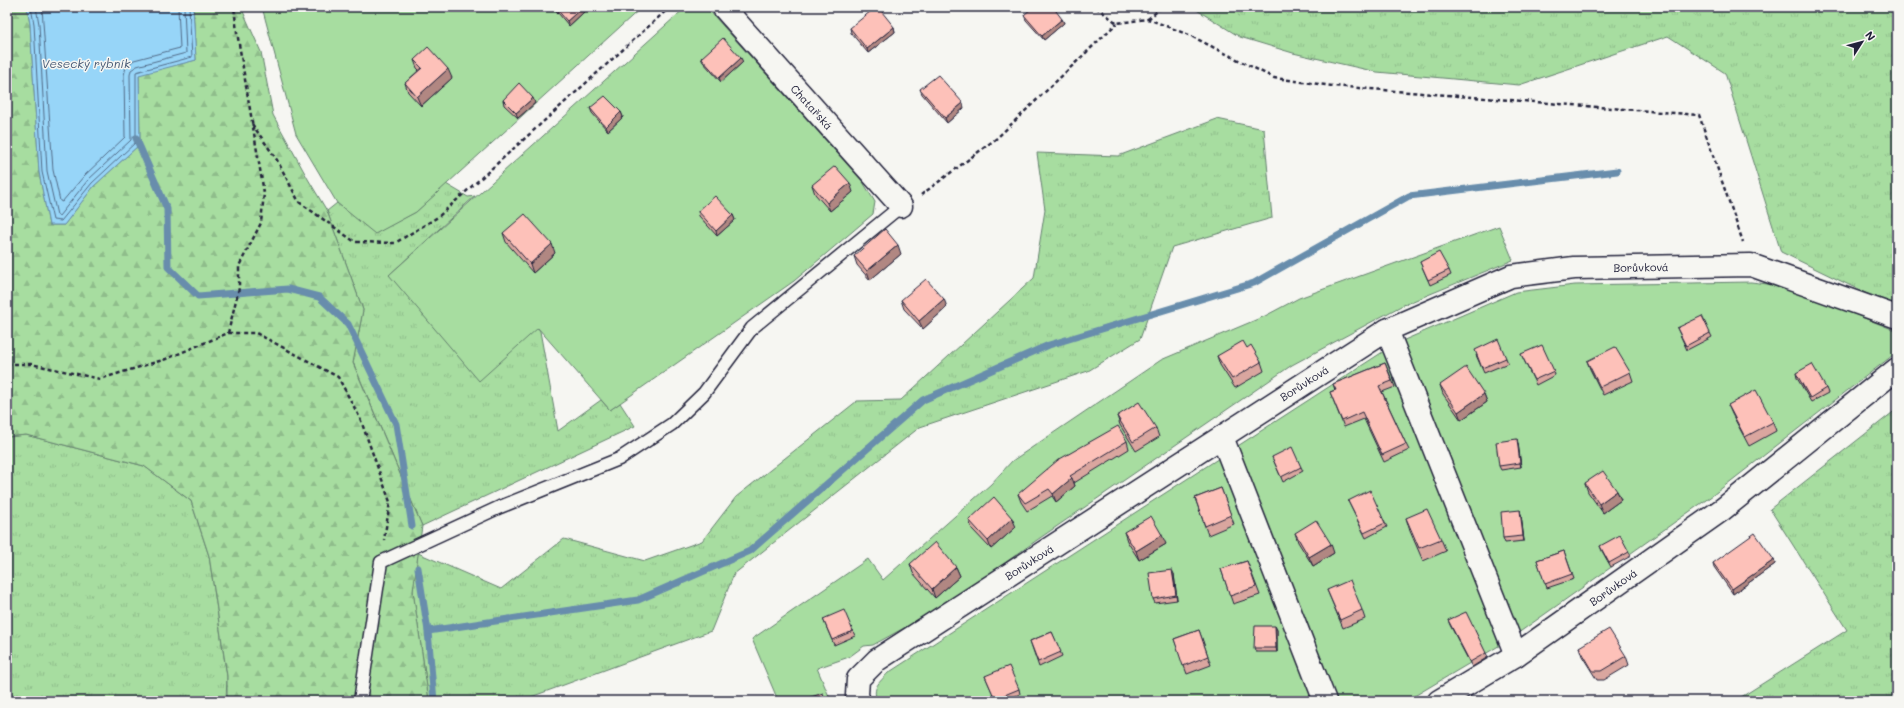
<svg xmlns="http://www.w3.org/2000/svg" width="1904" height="708" font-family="Mali,sans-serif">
<defs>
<pattern id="grass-tufts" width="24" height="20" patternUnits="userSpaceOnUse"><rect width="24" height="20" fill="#a7dda0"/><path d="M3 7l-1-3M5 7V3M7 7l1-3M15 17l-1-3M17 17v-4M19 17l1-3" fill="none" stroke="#8fbd8b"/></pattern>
<pattern id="forest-firs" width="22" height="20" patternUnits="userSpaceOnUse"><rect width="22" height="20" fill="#a7dda0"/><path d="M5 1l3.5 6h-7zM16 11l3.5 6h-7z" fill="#8fbd8b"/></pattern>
</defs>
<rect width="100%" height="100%" fill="#f6f6f2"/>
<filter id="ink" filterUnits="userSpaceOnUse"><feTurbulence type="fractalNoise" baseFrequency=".025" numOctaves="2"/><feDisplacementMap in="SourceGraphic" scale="8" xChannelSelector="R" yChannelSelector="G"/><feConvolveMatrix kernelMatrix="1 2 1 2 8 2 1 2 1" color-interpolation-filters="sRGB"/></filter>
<g filter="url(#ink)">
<!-- grass -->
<g fill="url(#grass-tufts)" stroke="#64806e">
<path d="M1192,7H1897V306L1878,299L1781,252L1725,73L1668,36L1519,85L1377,72L1293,53L1240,37Z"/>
<path d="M1217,119L1264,129L1272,218L1172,247L1140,339L1088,371L920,427L734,574L711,631L520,701H429L413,591L418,553L501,589L564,539L645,561L702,541L736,497L857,401L901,400L1034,278L1045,210L1037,153L1118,156Z"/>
<path d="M446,184L468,197L475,196L389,275L538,328L540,331L558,431L601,400L610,410L620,403L635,426L422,526L353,362L363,310L327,211L337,203L375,233L416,212Z"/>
<path d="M1897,409V701H1735L1847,630L1770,509Z"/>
<path d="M26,435L144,466L191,501L209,556L227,677L226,701H7V437Z"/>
</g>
<!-- forest -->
<path fill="url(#forest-firs)" stroke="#64806e" d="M7,7H27L30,24L39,172L49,225H64L94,186L140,144L139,74L196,60L193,7H241L261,52L273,115L308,179L327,211L363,310L353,363L422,526L413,591L429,701H227V676L209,556L191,501L144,466L26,435L7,437Z"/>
<!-- garden -->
<g fill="#a7dda0" stroke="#64806e">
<path d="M262,7H642L416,212L375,234L337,203L296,134Z"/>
<path d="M686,7H706L863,182L875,202L873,214L794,281L610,410L538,328L479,381L389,275Z"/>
<path d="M1499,226L1513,260L1401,306L1292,365L1037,540L974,585L924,617L873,645L864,646L849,657L817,668L831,701H771L777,698L752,639L868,559L883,580L991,484L1012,461L1161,360L1265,316L1299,298Z"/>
<path d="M1751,282L1784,286L1897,331V352L1713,495L1507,641L1406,701H877C872,687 879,683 888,673L1395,344L1516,292L1575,285Z"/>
</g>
<!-- water -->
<path fill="#97d5f8" stroke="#688dac" d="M27,7H193L196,60L139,75L140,144L94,186L64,225H49L39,172L30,24Z"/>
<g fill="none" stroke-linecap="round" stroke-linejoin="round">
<!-- shore -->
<g stroke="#516a87" stroke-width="1">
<path d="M31,7L34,24L42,172L53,220L61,221L92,183L136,142V72L192,57L189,7"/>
<path d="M36,7L39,24L47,171L57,215L59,216L88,180L131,140L130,75L131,70L137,66L186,53L184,7"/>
<path d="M42,7L53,170L60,201L62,202L84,176L125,137L124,75L126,67L134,60L180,48L178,7"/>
</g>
<!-- stream -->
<g stroke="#688dac" stroke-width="7">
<path d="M136,138L167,209L168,267L198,296L288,289L319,297L348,324L396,424L412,526"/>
<path d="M418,568L428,631L434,701"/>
<path d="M428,631L638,600L750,551L923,400L1049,345L1254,283L1409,196L1617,171"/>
</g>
<defs>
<path id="service" d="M360,701L381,562L500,507L619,459L672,424L704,393L752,328L901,206"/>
<g id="minor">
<path d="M723,7L901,206"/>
<path d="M1387,330L1516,655"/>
<path d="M1222,437L1325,701"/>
<path d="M859,701L857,695L858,679L877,660L1387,330L1511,276L1574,268L1751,265L1897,317"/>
<path d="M1439,701L1516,655L1723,509L1897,369"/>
</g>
</defs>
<!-- service casing -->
<use href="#service" stroke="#22223b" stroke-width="15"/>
<!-- minor casing -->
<use href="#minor" stroke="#22223b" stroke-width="25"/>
<!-- path -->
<g stroke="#22223b" stroke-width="2.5" stroke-dasharray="4 3" stroke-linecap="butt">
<path d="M1096,7L1117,23L1148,19L1189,35L1274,78L1333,86L1699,115L1743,242"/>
<path d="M1148,19L1162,7"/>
<path d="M252,124L277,160L299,202L355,242L395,243L438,217L670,7"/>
<path d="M921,195L997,138L1117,23"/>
<path d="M228,333L239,288V266L261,223L264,193L237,32L234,7"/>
<path d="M7,364H31L100,379L166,359L228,333H256L338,377L360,418L390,502L384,540"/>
</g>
<!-- service -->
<use href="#service" stroke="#f6f6f2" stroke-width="12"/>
<!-- minor -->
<use href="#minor" stroke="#f6f6f2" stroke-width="22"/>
</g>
<!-- wall -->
<g fill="#daa69f" stroke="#22223b">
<path d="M553,7H584L585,11L569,26Z"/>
<path d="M1024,15L1062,19L1064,23L1044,40L1026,20Z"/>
<path d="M894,27L895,32L868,53L851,33L850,28Z"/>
<path d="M701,58L743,62L721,82L703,62Z"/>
<path d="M414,60L452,78L421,106L408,92L405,83L419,70L417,68Z"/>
<path d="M920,89L964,108L947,123L922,94Z"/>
<path d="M503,100L535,103L518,118L504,105Z"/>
<path d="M590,108L621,112L623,117L608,131L592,113Z"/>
<path d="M812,185L853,192L830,211L815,194Z"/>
<path d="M698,211L733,215L735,220L717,236L699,216Z"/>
<path d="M503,233L555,253L533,273L506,242Z"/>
<path d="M901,254L870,280L857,265L854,256Z"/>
<path d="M1420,262L1449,270L1451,275L1430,285Z"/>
<path d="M901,300L947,307L923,329L904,309Z"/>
<path d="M1677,328L1710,333L1712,337L1687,350Z"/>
<path d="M1247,348L1261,362L1264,371L1235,388L1220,365L1217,356Z"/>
<path d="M1521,354L1554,371L1555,375L1536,385Z"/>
<path d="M1476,355L1506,358L1508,363L1484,373Z"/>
<path d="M1587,361L1630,372L1633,381L1603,395L1590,369Z"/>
<path d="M1385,363L1395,387L1382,392L1406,444L1409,450L1384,462L1364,419L1344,427L1330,392L1335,390L1333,384Z"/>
<path d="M1796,373L1826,388L1828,393L1811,402L1797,378Z"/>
<path d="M1440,385L1484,394L1487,402L1461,420L1443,394Z"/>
<path d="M1728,405L1773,422L1776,431L1749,446L1732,414Z"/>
<path d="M1117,416L1156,428L1159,437L1136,451L1120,425Z"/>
<path d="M1127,441L1129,449L1074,483L1075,486L1056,502L1052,496L1027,511L1021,502L1018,494Z"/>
<path d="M1518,443L1521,467L1501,470L1499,466Z"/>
<path d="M1272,457L1301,467L1303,471L1283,482Z"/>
<path d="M1585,483L1617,491L1621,500L1603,513L1588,492Z"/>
<path d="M1221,488L1234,524L1208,535L1195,498Z"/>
<path d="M1348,501L1385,523L1387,527L1366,538Z"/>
<path d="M1520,510L1521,515L1524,541L1505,543L1503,538Z"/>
<path d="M1406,518L1441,539L1446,551L1423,561L1410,531Z"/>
<path d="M969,520L1016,527L991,549L972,529Z"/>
<path d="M1124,532L1166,544L1139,560L1127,541Z"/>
<path d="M1295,533L1334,553L1313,566L1298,542Z"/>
<path d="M1600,546L1629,552L1631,556L1611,567L1602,551Z"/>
<path d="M1564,551L1574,579L1547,588L1537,560Z"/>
<path d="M1774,560L1775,564L1733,594L1714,567L1713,563Z"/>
<path d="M1247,561L1260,595L1233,604L1221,569Z"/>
<path d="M910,564L956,567L960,576L935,598L913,573Z"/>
<path d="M1174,574L1177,600L1155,603L1153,599Z"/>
<path d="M1327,590L1362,610L1365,619L1343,628Z"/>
<path d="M823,619L853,631L855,636L834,645Z"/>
<path d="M1448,620L1486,653L1488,657L1472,667L1450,625Z"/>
<path d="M1275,626L1277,630V652H1256L1254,648Z"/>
<path d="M1199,630L1211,665L1187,674L1174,639Z"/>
<path d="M1052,632L1062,656L1039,667L1030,641Z"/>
<path d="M1579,647L1626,656L1629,665L1604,680H1597L1582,656Z"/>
<path d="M985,676L1019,689L1020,694L1003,701H996Z"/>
</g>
<!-- shaded-wall -->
<g fill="#b18782" stroke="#22223b">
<path d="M583,7H584L585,11L569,26L567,21Z"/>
<path d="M1062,19L1064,23L1044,40L1042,36Z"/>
<path d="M894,27L895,32L868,53L867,49Z"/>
<path d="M741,58L743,62L721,82L719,78Z"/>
<path d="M448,69L452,78L421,106L417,97Z"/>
<path d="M533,98L535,103L518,118L516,113Z"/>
<path d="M963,103L964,108L947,123L945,118Z"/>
<path d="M621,112L623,117L608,131L606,127Z"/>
<path d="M850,183L853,192L830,211L827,203Z"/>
<path d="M733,215L735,220L717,236L716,231Z"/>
<path d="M552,244L555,253L533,273L530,264Z"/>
<path d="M898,245L901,254L870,280L867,271Z"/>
<path d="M944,299L947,307L923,329L919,321Z"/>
<path d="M1484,394L1487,402L1461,420L1458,412Z"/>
<path d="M1517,439L1518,443L1521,467L1520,463Z"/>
<path d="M1072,478L1075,486L1056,502L1053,494Z"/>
<path d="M1617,491L1621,500L1603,513L1599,504Z"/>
<path d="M1520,510L1521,515L1524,541L1523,536Z"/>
<path d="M1012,518L1016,527L991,549L988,541Z"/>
<path d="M1162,535L1166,544L1139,560L1136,551Z"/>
<path d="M1331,544L1334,553L1313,566L1309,557Z"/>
<path d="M1774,560L1775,564L1733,594L1732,589Z"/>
<path d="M956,567L960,576L935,598L932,589Z"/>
<path d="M1172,570L1174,574L1177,600L1176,595Z"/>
<path d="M1275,626L1277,630V652L1276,648Z"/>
</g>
<!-- building -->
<g fill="#fdc1b9" stroke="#22223b">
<path d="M555,7H583L567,21Z"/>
<path d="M876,7H878L894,27L867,49L850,28Z"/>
<path d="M1033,7H1053L1062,19L1042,36L1024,15Z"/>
<path d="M723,38L741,58L719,78L701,58Z"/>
<path d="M428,47L448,69L417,97L405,83L422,68L414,60Z"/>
<path d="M938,75L963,103L945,118L920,89Z"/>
<path d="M519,83L533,98L516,113L503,100Z"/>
<path d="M605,96L621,112L606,127L590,108Z"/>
<path d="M835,166L850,183L827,203L812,185Z"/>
<path d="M715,196L733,215L716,231L698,211Z"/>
<path d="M525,214L552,244L530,264L503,233Z"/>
<path d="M885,229L898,245L867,271L854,256Z"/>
<path d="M1439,252L1449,270L1428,280L1420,262Z"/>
<path d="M926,279L944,299L919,321L901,300Z"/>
<path d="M1702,316L1710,333L1686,346L1677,328Z"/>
<path d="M1498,339L1506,358L1482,368L1475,350Z"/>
<path d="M1243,341L1247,348L1251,345L1261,362L1232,379L1217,356Z"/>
<path d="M1542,345L1554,371L1534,380L1521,354Z"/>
<path d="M1615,347L1630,372L1600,387L1587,361Z"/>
<path d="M1385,363L1392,381L1379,386L1406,444L1382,455L1362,412L1342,421L1330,392L1336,390L1333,384Z"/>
<path d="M1812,364L1826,388L1810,398L1796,373Z"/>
<path d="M1466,367L1484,394L1458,412L1440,385Z"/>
<path d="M1756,390L1773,422L1745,437L1728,405Z"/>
<path d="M1139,402L1156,428L1133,442L1117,416Z"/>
<path d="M1118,426L1127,441L1070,476L1072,478L1053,494L1049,489L1025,503L1018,494L1058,460Z"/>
<path d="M1517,439L1520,463L1499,466L1496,442Z"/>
<path d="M1292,447L1301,467L1281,477L1272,457Z"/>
<path d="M1603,471L1617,491L1599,504L1585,483Z"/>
<path d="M1221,488L1231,515L1205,526L1195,498Z"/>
<path d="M1370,490L1385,523L1364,533L1348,501Z"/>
<path d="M994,497L1012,518L988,541L969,520Z"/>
<path d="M1427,509L1441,539L1419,548L1406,518Z"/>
<path d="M1520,510L1523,536L1503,538L1501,512Z"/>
<path d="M1151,516L1162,535L1136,551L1124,532Z"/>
<path d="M1316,520L1331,544L1309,557L1295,533Z"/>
<path d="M1755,533L1774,560L1732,589L1713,563Z"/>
<path d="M1620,535L1629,552L1609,563L1600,546Z"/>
<path d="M935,542L956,567L932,589L910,564Z"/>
<path d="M1564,551L1572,574L1545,584L1537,560Z"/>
<path d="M1247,561L1256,587L1230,596L1221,569Z"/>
<path d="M1172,570L1176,595L1153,599L1149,573Z"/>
<path d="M1350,580L1362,610L1340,620L1327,590Z"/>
<path d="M844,610L853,631L832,640L823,619Z"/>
<path d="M1466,612L1486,653L1470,662L1448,620Z"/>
<path d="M1255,626H1275L1276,648H1254Z"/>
<path d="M1609,629L1626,656L1601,671H1593L1579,647Z"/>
<path d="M1199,630L1208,656L1183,666L1174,639Z"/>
<path d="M1052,632L1061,652L1038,662L1030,641Z"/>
<path d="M1009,666L1019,689L995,699L985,676Z"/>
<path d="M823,693L825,701H799Z"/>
</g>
</g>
<g text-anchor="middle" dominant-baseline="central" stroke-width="3" stroke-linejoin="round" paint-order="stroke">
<!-- street labels -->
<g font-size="11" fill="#22223b" stroke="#f6f6f2">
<text transform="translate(812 107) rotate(48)">Chatařská</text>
<text transform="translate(1641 267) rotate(-1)">Borůvková</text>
<text transform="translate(1304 383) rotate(-33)">Borůvková</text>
<text transform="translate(1029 562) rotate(-33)">Borůvková</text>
<text transform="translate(1613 587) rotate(-35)">Borůvková</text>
</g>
<!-- water labels -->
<g font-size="12" font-style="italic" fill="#455874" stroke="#f6f6f2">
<text x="86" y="63">Vesecký rybník</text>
</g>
</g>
<!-- margin -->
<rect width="1904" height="708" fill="none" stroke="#f6f6f2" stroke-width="24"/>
<rect x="12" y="12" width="1880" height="684" fill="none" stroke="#22223b" stroke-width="1.5" filter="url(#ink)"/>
<!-- north arrow -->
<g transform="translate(1862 42) rotate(54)" stroke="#f6f6f2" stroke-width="3" paint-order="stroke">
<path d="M0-3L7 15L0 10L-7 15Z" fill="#22223b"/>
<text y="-6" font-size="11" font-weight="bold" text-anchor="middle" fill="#22223b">N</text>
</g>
</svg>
